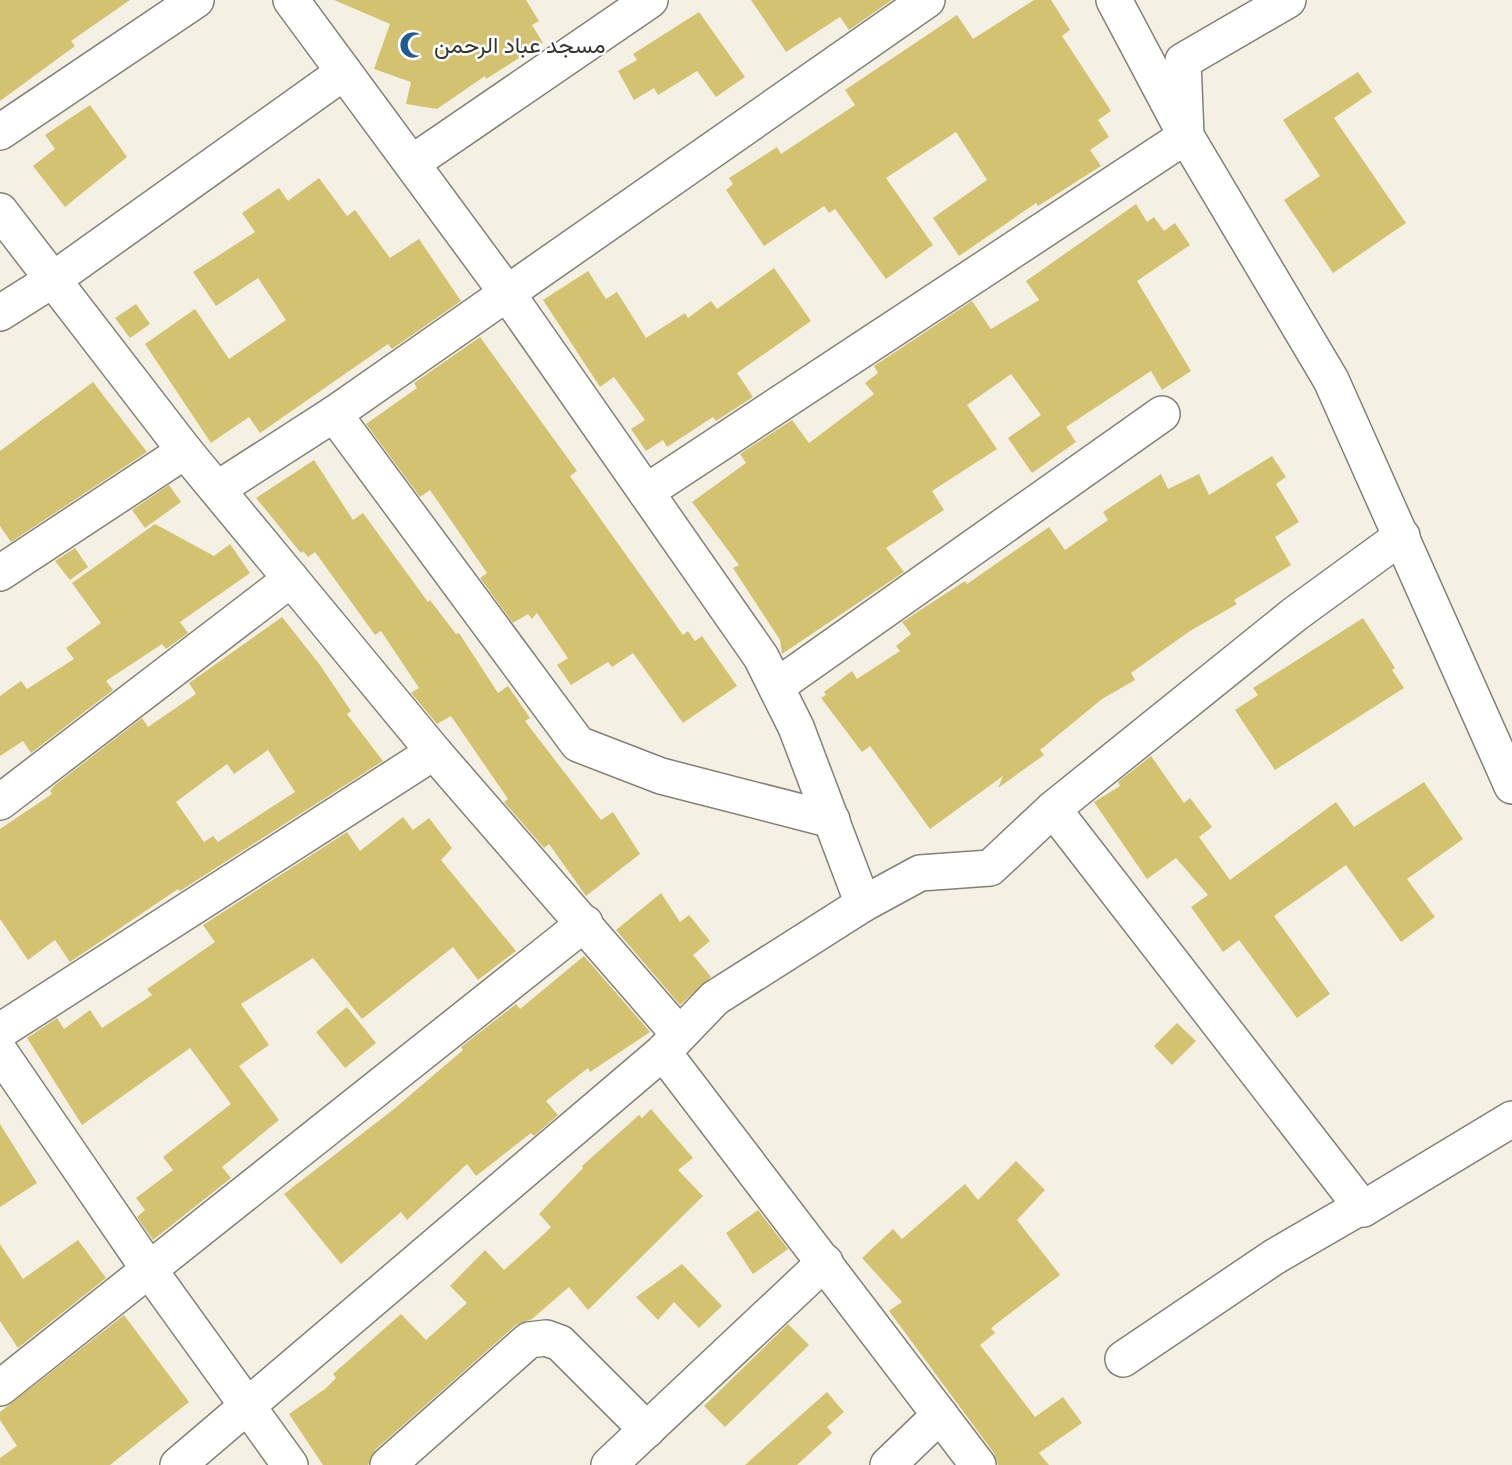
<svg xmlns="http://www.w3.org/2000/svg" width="1512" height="1465" font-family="'Fira Sans Condensed',Vazirmatn,sans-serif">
<rect width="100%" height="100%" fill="#f4f1e4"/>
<!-- building -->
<g fill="#d3c371" fill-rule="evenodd">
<path d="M0,0H130L71,41L75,46L0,101Z"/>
<path d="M334,0H526L539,21L532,25L543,43L486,79L485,76L437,109L406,104L411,82L374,69L390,24Z"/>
<path d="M751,0H892L849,30L840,17L786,52Z"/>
<path d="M1034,0H1051L1070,30L1062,36L1111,111L1098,120L1109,137L1090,150L1101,166L1038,206L1036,203L959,256L933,218L987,180L956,132L886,178L933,245L886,279L835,209L829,213L824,206L764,246L726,190L733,184L729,178L777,147L781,154L855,105L845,90L957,15L973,39Z"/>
<path d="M699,12L745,77L716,97L697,71L658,95L654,88L634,100L618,71L637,60L633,54Z"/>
<path d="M1358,72L1372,92L1334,118L1406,223L1333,273L1284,200L1320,176L1283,120Z"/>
<path d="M90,105L127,157L65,207L33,166L55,149L45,135Z"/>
<path d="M319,178L347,216L355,210L390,258L419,239L461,301L392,349L388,344L260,433L249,417L211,443L145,344L195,309L229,359L286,320L258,278L216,306L193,272L255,232L242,213L279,188L288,201Z"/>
<path d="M1136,204L1147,222L1154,217L1164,231L1175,223L1190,245L1137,281L1191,371L1162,390L1151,371L1066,427L1076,442L1032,473L1008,438L1041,415L1011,374L967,405L997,449L932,491L944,510L886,548L904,572L782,654L780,640L733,568L739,565L692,502L746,463L740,454L792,420L809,443L874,394L865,383L878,373L874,366L972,301L991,329L1039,300L1026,281Z"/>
<path d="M774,268L811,321L737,373L753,397L716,421L713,417L667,447L663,440L646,451L631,429L645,420L614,377L600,387L543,300L588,271L606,299L617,292L646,338L685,313L688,318L711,301L717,309Z"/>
<path d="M136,304L150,324L130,338L115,318Z"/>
<path d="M480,337L577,471L570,476L683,635L688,631L695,641L702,636L737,686L683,723L633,653L612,667L608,662L571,685L557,665L568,658L537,613L532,619L528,614L513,623L480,578L487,573L430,490L420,497L366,424L417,388L414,383Z"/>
<path d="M93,382L147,452L11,542L0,526V451Z"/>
<path d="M1272,456L1286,477L1276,484L1299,522L1275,537L1291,565L1234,600L1237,604L1190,631L1131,673L1135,680L1102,699L1040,750L1044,755L998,788L1003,776L930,829L870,746L862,752L821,698L826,695L824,692L852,671L857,679L900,651L896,646L911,634L902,622L965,581L967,584L1049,527L1065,550L1108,520L1103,512L1161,474L1168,489L1199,474L1209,495Z"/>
<path d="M314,460L353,520L363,513L428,602L430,600L456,634L459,633L498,693L508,686L530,718L525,721L601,820L613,812L640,854L586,896L549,844L544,848L504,802L508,799L451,716L437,724L411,693L419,688L381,631L375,635L315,552L308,557L303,551L301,553L256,498Z"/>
<path d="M169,485L181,502L145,528L132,510Z"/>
<path d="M155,524L214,556L230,544L250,573L180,622L188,633L166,649L162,644L106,681L113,690L31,753L23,741L0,756V696L21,681L27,689L74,659L66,648L101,623L72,583Z"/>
<path d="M75,548L88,567L70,580L55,561Z"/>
<path d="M282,617L320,665L351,711L347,714L383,761L180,891L178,889L70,962L55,940L28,960L0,919V829L52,794L50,791L55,785L142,718L148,727L196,694L189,683ZM268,750L295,792L218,842L213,836L204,842L176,802L227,764L234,774Z"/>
<path d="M1363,618L1395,668L1392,670L1404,688L1275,770L1235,710L1258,695L1253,688Z"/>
<path d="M1151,756L1184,803L1190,798L1212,827L1199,837L1230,880L1336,802L1354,827L1424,782L1463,839L1407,879L1435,917L1401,942L1346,865L1274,916L1330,994L1297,1018L1239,940L1223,952L1191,907L1208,895L1176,858L1147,879L1094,802L1120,786L1118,782Z"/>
<path d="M403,817L413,830L429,818L452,848L441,860L516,951L478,980L453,947L362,1019L313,958L241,1004L269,1045L239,1066L279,1120L222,1167L231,1178L153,1240L137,1217L145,1210L136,1198L173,1170L163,1157L231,1104L190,1048L82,1125L27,1038L57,1018L64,1029L90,1010L102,1028L152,995L147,989L215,942L203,925L347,832L360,851Z"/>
<path d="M661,893L680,922L689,915L710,941L693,955L711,977L680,1005L616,930Z"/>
<path d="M584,956L650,1032L590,1072L588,1068L546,1101L558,1115L534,1136L531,1133L476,1176L467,1164L407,1220L401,1212L341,1264L284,1194L394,1109L463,1050L461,1047L516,1004L520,1009Z"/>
<path d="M347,1007L376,1043L345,1068L316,1032Z"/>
<path d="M1177,1023L1196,1041L1172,1065L1154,1046Z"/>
<path d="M651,1109L693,1158L678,1170L703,1196L588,1310L569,1287L532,1319L516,1325L375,1450L368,1465H323L289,1414L325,1389L336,1378L333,1374L401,1314L426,1340L467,1303L450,1286L485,1250L504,1270L543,1235L551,1227L539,1214L583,1168L582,1166L639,1115L642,1118Z"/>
<path d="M0,1124L37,1183L0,1207Z"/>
<path d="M1016,1161L1045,1190L1017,1220L1060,1275L991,1328L995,1333L980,1345L1035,1417L1063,1397L1082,1423L1039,1453L1049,1465H998L994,1453L889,1311L902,1302L862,1258L893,1229L902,1239L965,1184L978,1200Z"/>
<path d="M758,1210L788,1249L753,1274L726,1233Z"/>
<path d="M78,1240L106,1278L18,1348L0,1321V1244L23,1279Z"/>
<path d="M682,1264L722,1306L699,1328L674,1302L658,1320L636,1297Z"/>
<path d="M124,1315L189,1402L110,1465H0V1458L17,1446L0,1420V1412Z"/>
<path d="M788,1324L809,1345L725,1427L704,1406Z"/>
<path d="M827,1392L844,1412L827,1427L832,1433L797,1465H745Z"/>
</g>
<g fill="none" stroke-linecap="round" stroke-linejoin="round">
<defs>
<g id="street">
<path d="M291,0L507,293L761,657L796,727L863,904"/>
<path d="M1114,0L1186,136L1331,380L1512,786"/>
<path d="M0,132L196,0"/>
<path d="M412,163L650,0"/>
<path d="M0,211L185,451L291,579L434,752L678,1033"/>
<path d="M0,313L54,279L344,72"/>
<path d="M334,414L578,744L661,776L832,820"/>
<path d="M219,488L334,414L927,0"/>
<path d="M646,492L1186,136L1183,61L1288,0"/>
<path d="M0,573L185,451"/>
<path d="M777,686L1162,414"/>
<path d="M0,802L291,579"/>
<path d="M1053,809L1363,1209"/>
<path d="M0,1031L434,752"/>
<path d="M0,1052L150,1271L290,1465"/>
<path d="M663,1052L978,1465"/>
<path d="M1123,1359L1274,1257L1355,1210L1363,1209L1512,1119"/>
<path d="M0,1388L585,923"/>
<path d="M178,1465L663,1052L715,998L863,904L920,873L990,868L1053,809L1295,614L1402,536"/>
<path d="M388,1465L529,1340L546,1338L560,1343L647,1430"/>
<path d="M609,1465L825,1262"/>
<path d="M888,1465L940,1415"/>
</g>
</defs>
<!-- street casing -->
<use href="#street" stroke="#838175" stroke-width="38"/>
<!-- street -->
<use href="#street" stroke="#fff" stroke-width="35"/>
</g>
<!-- icons -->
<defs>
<symbol id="mosque-bare" viewBox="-9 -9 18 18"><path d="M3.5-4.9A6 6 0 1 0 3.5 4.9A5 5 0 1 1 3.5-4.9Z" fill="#1c5c92" stroke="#fff" stroke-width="2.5" paint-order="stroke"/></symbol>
</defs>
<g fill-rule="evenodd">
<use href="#mosque-bare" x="394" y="26" width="38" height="38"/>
</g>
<g text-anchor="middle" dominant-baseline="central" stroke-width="5" stroke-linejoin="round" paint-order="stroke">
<!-- poi labels -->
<g font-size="23" fill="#363530" stroke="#fff" text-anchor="start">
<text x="434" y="45">مسجد عباد الرحمن</text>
</g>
</g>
</svg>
